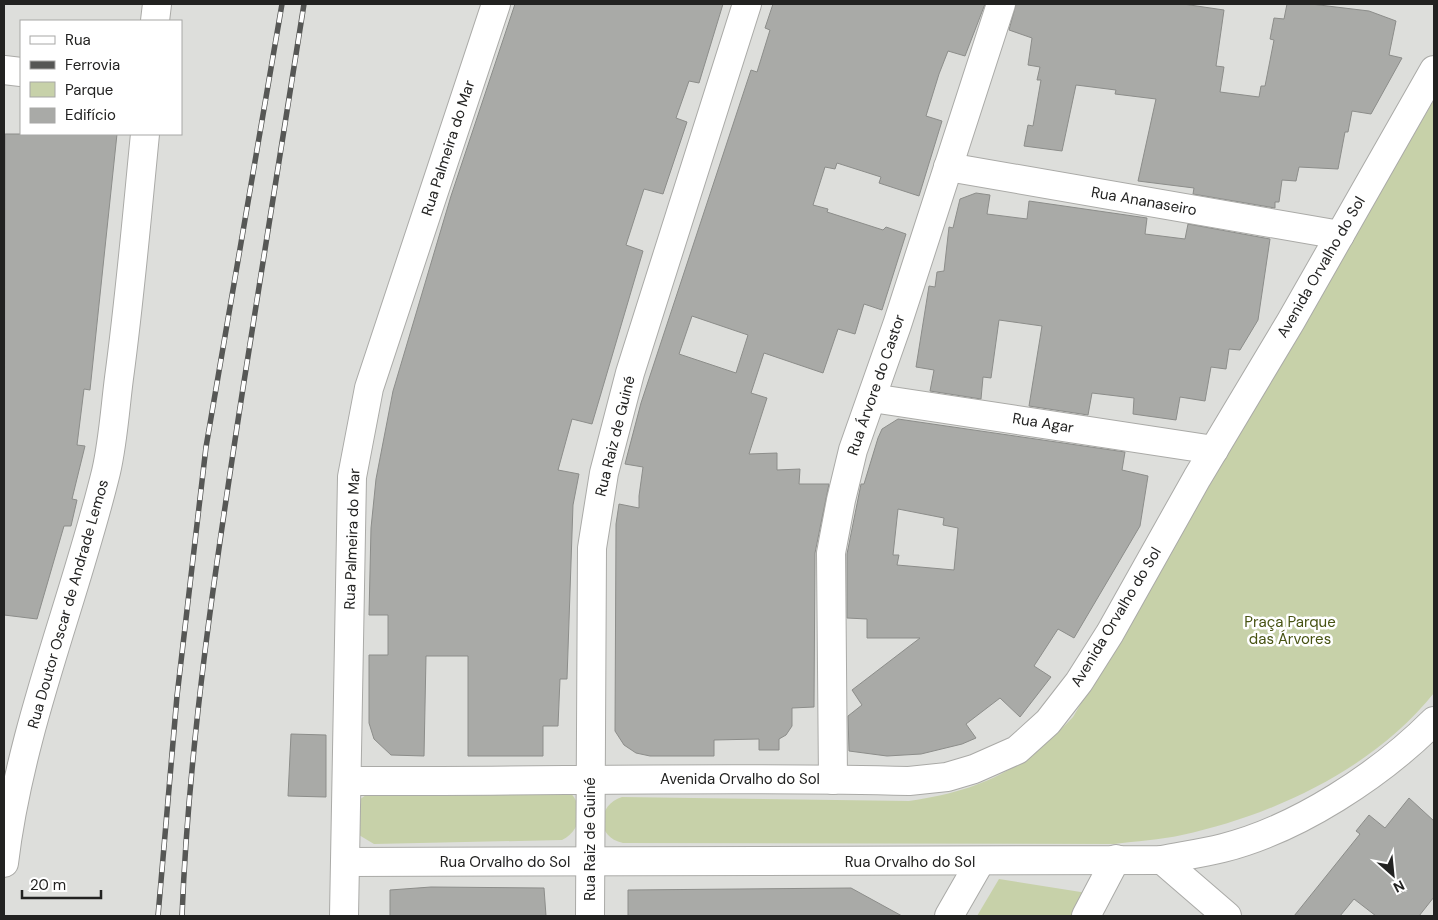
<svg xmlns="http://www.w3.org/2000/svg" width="1438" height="920" font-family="'DM Sans',sans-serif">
<rect width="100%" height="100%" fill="#dddedb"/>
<!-- green -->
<g fill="#c7d1a9">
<path d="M1434,100V693C1374,768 1275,815 1182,835C1160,840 1136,841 1114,844L623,843C595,837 597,805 622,797L909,801C982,790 1022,770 1073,717Z"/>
<path d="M566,789C585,803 583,830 562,840L374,844L359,835V800L366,795Z"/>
<path d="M999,879L1087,893L1074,916H977Z"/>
</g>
<!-- building -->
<g fill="#a9aaa7" stroke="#8c8d8a" fill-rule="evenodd">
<path d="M515,4H723L699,83L689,81L676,118L687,122L663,194L644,189L626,245L643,251L592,424L572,419L558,470L579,474L573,505L567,679H560L558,726H543V756H468V656H426L424,756L391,755L374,739L369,723V655H388V615H369L371,528L376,479L393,391L451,196Z"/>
<path d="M773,4H985L965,56L948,51L939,74L926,116L942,121L919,196L879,183L881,177L837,163L835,169L825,167L813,205L828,209L827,212L883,230L886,227L906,234L882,310L864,304L855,334L838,329L823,373L764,353L751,393L767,398L749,454L777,453V470L800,469L799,484H829L815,553L814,707L792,708V726L786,735L779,739V750H759V739L714,740V756H650L636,753L624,745L615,731L616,524L619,504L639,508V496L643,467L625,464L641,403L751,70L757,72L770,30L765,28ZM692,316L748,335L736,373L679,354Z"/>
<path d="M1016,4H1183L1224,10L1216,66L1224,67L1220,92L1259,97L1261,86H1265L1274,40L1270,39L1274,18L1284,19L1287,4H1311L1369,11L1396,21L1389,55L1402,58L1371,114L1352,111L1348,132H1345L1338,169L1299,167L1296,181L1282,180L1279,202H1275V208L1193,194L1194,188L1138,181L1156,99L1115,94L1116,90L1076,85L1062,151L1024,146L1028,125L1033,126L1041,80H1037L1040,67L1028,65L1032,38L1009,30Z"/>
<path d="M5,134H117L90,390L84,389L77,445L85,446L72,499L77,500L71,526H64L37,619L4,615Z"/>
<path d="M976,193L990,195L987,214L1027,219L1029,201L1147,218L1145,234L1185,239L1188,224L1270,239L1258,320L1240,350L1229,349L1226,369L1211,367L1205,401L1180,397L1176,420L1133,414L1134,398L1092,393L1088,415L1029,406L1042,326L999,320L991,378L983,377L981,399L930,391L934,370L916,367L929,286L935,287L937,272L944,271L949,227L953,228L960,199Z"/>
<path d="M898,419L1125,452L1122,470L1148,476L1140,526L1074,638L1058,629L1034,666L1051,677L1020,717L1000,698L966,724L976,738L962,744L921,754L887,756L849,751L848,716L862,705L852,690L920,638H867V619L847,618V554L861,484H864L878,438L882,429ZM898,509L944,518L943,525L958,528L954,570L897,565L899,555H893Z"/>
<path d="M291,734L326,735V797L288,796Z"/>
<path d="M1409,798L1434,821V897L1419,916H1376L1354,899L1340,916H1294L1360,834L1356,831L1369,815L1385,828Z"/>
<path d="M431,887L544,888L546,916H390V890Z"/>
<path d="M851,888L902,916H628V890Z"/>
</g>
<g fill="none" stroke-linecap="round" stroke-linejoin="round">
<defs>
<g id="minor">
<path d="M155,21L157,4"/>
<path d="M4,70L21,72"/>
<path d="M948,167L1340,235"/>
<path d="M872,398L1214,450"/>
<path d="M833,780L831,553L841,500L853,450L897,325L1001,4"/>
<path d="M347,781C534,782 722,776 909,781L947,777L974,769L1017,750L1048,722L1079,682L1110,633L1197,478L1291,321L1434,70"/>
<path d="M1162,860L1227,916"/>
<path d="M346,862L1162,860C1182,856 1203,853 1223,848C1298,829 1380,775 1434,721"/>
<path d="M4,863C20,729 74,603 106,472C113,442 115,409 119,378C130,297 137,215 145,134"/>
<path d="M344,916L352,477L369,388L496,4"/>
<path d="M590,916L592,548L604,473L630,373L747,4"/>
<path d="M949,916L980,862"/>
<path d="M1086,916L1116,859"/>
</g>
</defs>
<!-- minor casing -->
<use href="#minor" stroke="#aaaaa7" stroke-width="30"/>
<!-- minor -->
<use href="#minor" stroke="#fff" stroke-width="28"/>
<defs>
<g id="rail">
<path d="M158,916L177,696L206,447L282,4"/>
<path d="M182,916C189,739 216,563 243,388C263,260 284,132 304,4"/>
</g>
</defs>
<!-- rail casing -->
<use href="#rail" stroke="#565755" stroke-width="5.5"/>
<!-- rail -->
<use href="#rail" stroke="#fff" stroke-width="4" stroke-dasharray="11" stroke-linecap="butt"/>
</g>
<g text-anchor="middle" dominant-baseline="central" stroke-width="5" stroke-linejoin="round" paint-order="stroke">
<!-- street labels -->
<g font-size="15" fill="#222221" stroke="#fff">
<text transform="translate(448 148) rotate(-72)">Rua Palmeira do Mar</text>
<text transform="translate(1144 201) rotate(10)">Rua Ananaseiro</text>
<text transform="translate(1321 267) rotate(-60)">Avenida Orvalho do Sol</text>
<text transform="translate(876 385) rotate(-71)">Rua Árvore do Castor</text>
<text transform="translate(1043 423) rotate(9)">Rua Agar</text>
<text transform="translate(615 436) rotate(-76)">Rua Raiz de Guiné</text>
<text transform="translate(352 539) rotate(-88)">Rua Palmeira do Mar</text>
<text transform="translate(68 604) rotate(-74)">Rua Doutor Oscar de Andrade Lemos</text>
<text transform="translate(1116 617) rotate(-59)">Avenida Orvalho do Sol</text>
<text x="740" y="779">Avenida Orvalho do Sol</text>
<text transform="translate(590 839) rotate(-90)">Rua Raiz de Guiné</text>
<text x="505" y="862">Rua Orvalho do Sol</text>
<text x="910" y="862">Rua Orvalho do Sol</text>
</g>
<!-- park labels -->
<g font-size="15" fill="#475313" stroke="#fff">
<text x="1290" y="622">Praça Parque<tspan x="1290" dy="17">das Árvores</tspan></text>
</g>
</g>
<!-- border -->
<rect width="1438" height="920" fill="none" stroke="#222221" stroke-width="10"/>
<!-- legend -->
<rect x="20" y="20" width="162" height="115" fill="#ffffff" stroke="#a7a7a6"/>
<rect x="30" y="36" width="25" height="8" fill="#ffffff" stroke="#a7a7a6"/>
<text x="65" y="45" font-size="15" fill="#222221">Rua</text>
<rect x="30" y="61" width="25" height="8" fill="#565755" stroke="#a7a7a6"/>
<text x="65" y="70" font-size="15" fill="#222221">Ferrovia</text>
<rect x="30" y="82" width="25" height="15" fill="#c7d1a9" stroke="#a7a7a6"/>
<text x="65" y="95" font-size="15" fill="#222221">Parque</text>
<rect x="30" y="108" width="25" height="15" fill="#a9aaa7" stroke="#a7a7a6"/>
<text x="65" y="120" font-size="15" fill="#222221">Edifício</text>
<!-- north arrow -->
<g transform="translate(1393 875) rotate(153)" stroke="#ffffff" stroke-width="4" paint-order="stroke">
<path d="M0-4L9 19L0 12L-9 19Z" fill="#222221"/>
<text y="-8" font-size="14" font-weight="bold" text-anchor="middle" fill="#222221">N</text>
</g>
<!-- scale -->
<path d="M22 890v8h79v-8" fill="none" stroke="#222221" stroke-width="2.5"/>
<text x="30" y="890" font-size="15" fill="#222221" stroke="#ffffff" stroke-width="4" paint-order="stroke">20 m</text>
</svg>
